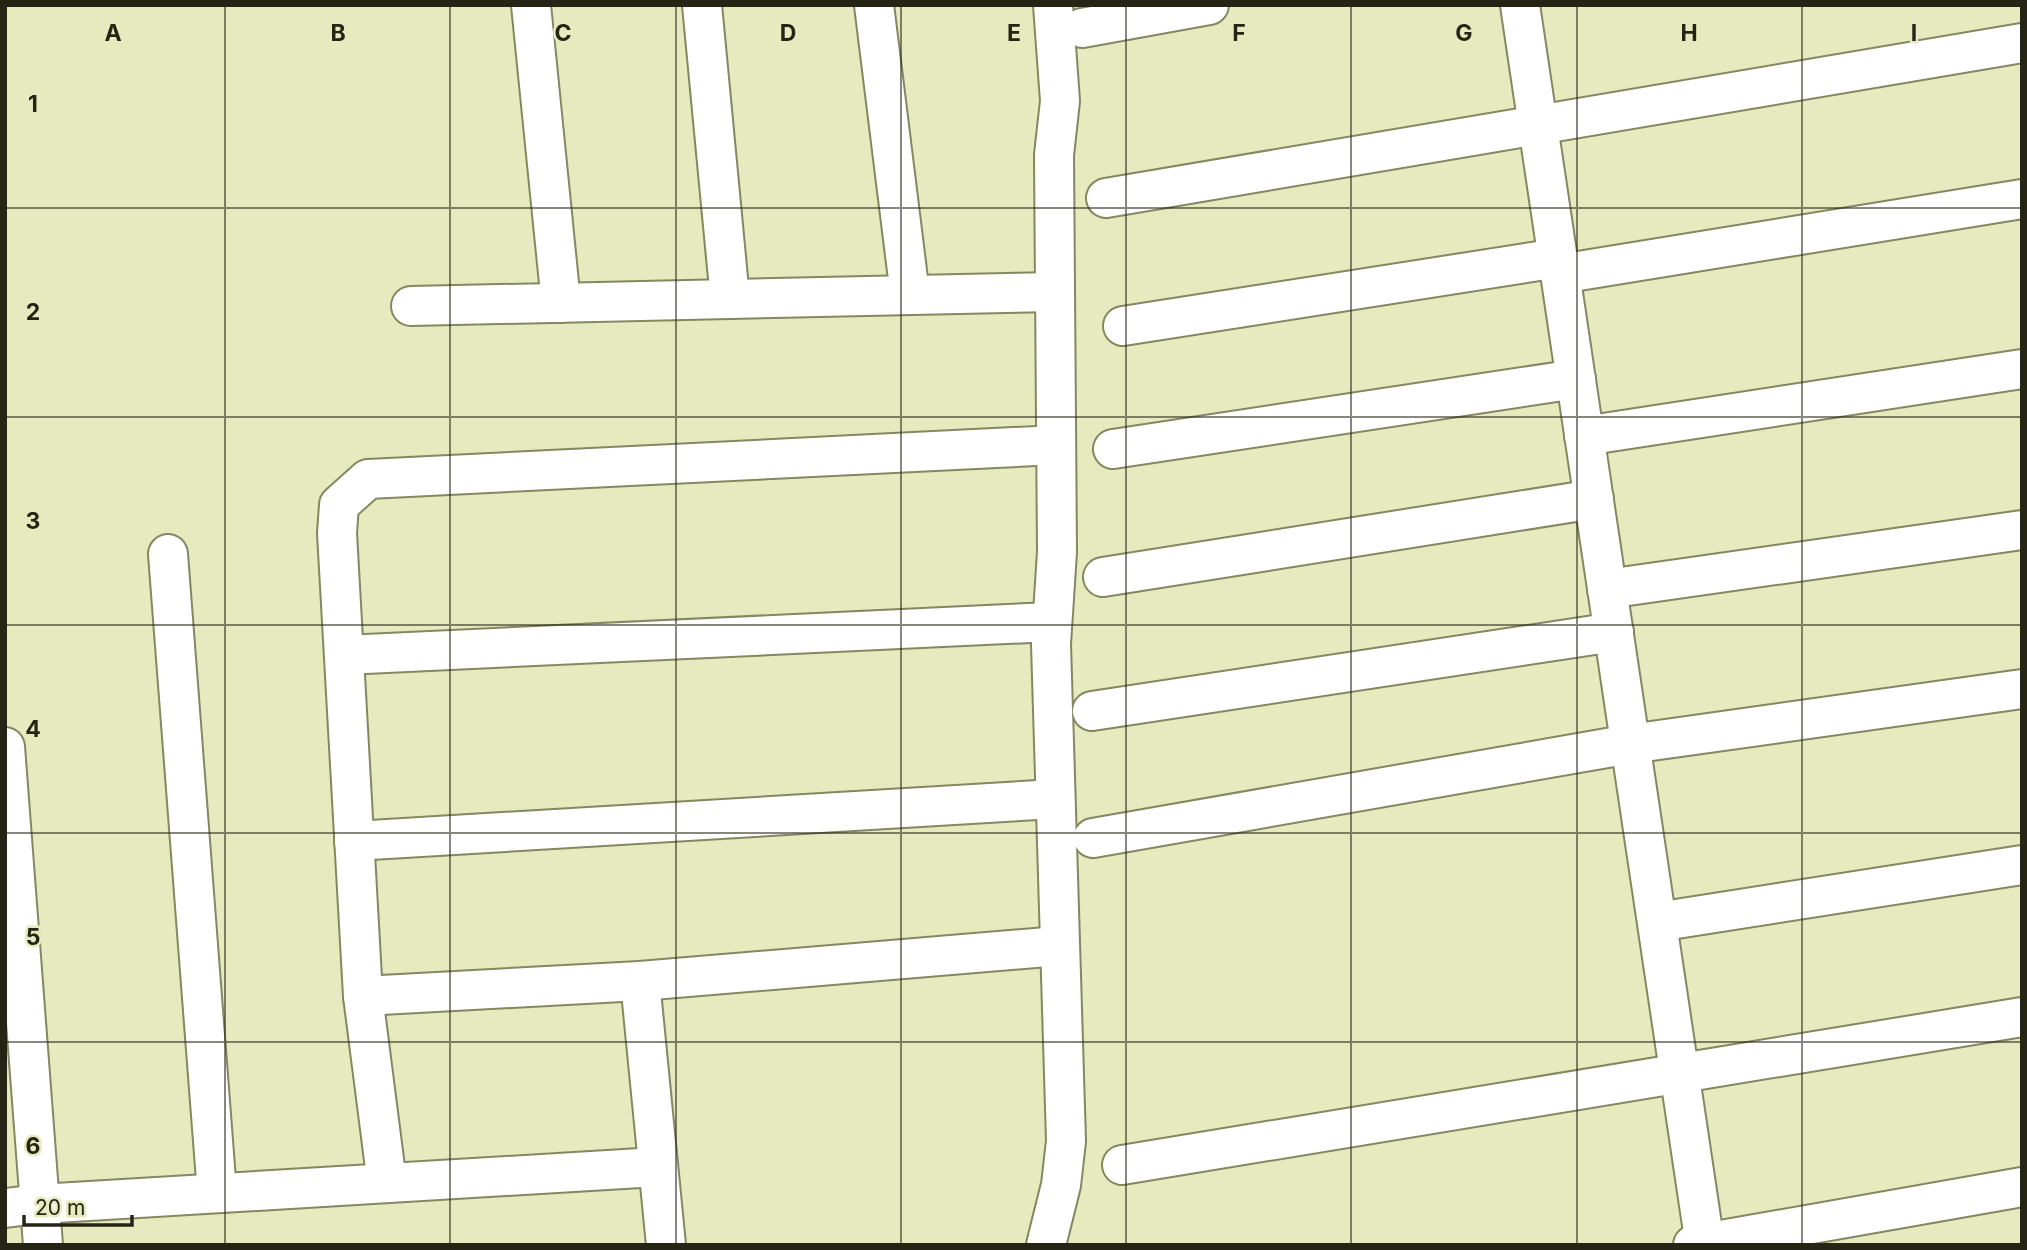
<svg xmlns="http://www.w3.org/2000/svg" width="2027" height="1250" font-family="Inter,sans-serif">
<rect width="100%" height="100%" fill="#e6eabf"/>
<g fill="none" stroke-linecap="round" stroke-linejoin="round">
<defs>
<g id="street">
<path d="M531,5L561,303"/>
<path d="M702,5L730,299"/>
<path d="M874,5L910,295"/>
<path d="M1520,5L1705,1245"/>
<path d="M1082,28L1209,5"/>
<path d="M1106,198L2022,43"/>
<path d="M1560,274L2022,199"/>
<path d="M411,306L1055,292"/>
<path d="M1123,326L1558,258"/>
<path d="M1584,436L2022,369"/>
<path d="M1113,449L1576,379"/>
<path d="M168,554L217,1193"/>
<path d="M1103,577L1594,499"/>
<path d="M1607,589L2022,530"/>
<path d="M344,655L1051,622"/>
<path d="M1092,711L1614,632"/>
<path d="M5,747L43,1245"/>
<path d="M1093,838L1630,744L2022,689"/>
<path d="M354,841L1055,799"/>
<path d="M1657,922L2022,865"/>
<path d="M640,981L666,1245"/>
<path d="M363,996L640,981L1059,946"/>
<path d="M1122,1165L2022,1017"/>
<path d="M387,1183L363,996L337,533L339,505L368,479L1056,445"/>
<path d="M5,1208L39,1204L657,1167"/>
<path d="M1046,1245L1061,1185L1066,1141L1051,644L1057,552L1054,155L1060,101L1053,5"/>
<path d="M1693,1245L2022,1187"/>
</g>
</defs>
<!-- street casing -->
<use href="#street" stroke="#848760" stroke-width="42"/>
<!-- street -->
<use href="#street" stroke="#fff" stroke-width="38"/>
</g>
<!-- grid -->
<path fill="none" stroke="#242515" stroke-width="2" stroke-opacity="0.55" d="M225,5V1245M450,5V1245M676,5V1245M901,5V1245M1126,5V1245M1351,5V1245M1577,5V1245M1802,5V1245M5,208H2022M5,417H2022M5,625H2022M5,833H2022M5,1042H2022"/>
<g font-size="23" text-anchor="middle" font-weight="bold" fill="#242515" stroke="#e6eabf" stroke-width="5" stroke-linejoin="round" paint-order="stroke">
<text x="113" y="41">A</text>
<text x="338" y="41">B</text>
<text x="563" y="41">C</text>
<text x="788" y="41">D</text>
<text x="1014" y="41">E</text>
<text x="1239" y="41">F</text>
<text x="1464" y="41">G</text>
<text x="1689" y="41">H</text>
<text x="1914" y="41">I</text>
<text x="33" y="112">1</text>
<text x="33" y="320">2</text>
<text x="33" y="529">3</text>
<text x="33" y="737">4</text>
<text x="33" y="945">5</text>
<text x="33" y="1154">6</text>
</g>
<!-- border -->
<rect width="2027" height="1250" fill="none" stroke="#242515" stroke-width="14"/>
<!-- scale -->
<path d="M24 1215v10h108v-10" fill="none" stroke="#242515" stroke-width="3.5"/>
<text x="35" y="1215" font-size="21" fill="#242515" stroke="#e6eabf" stroke-width="5" paint-order="stroke">20 m</text>
</svg>
